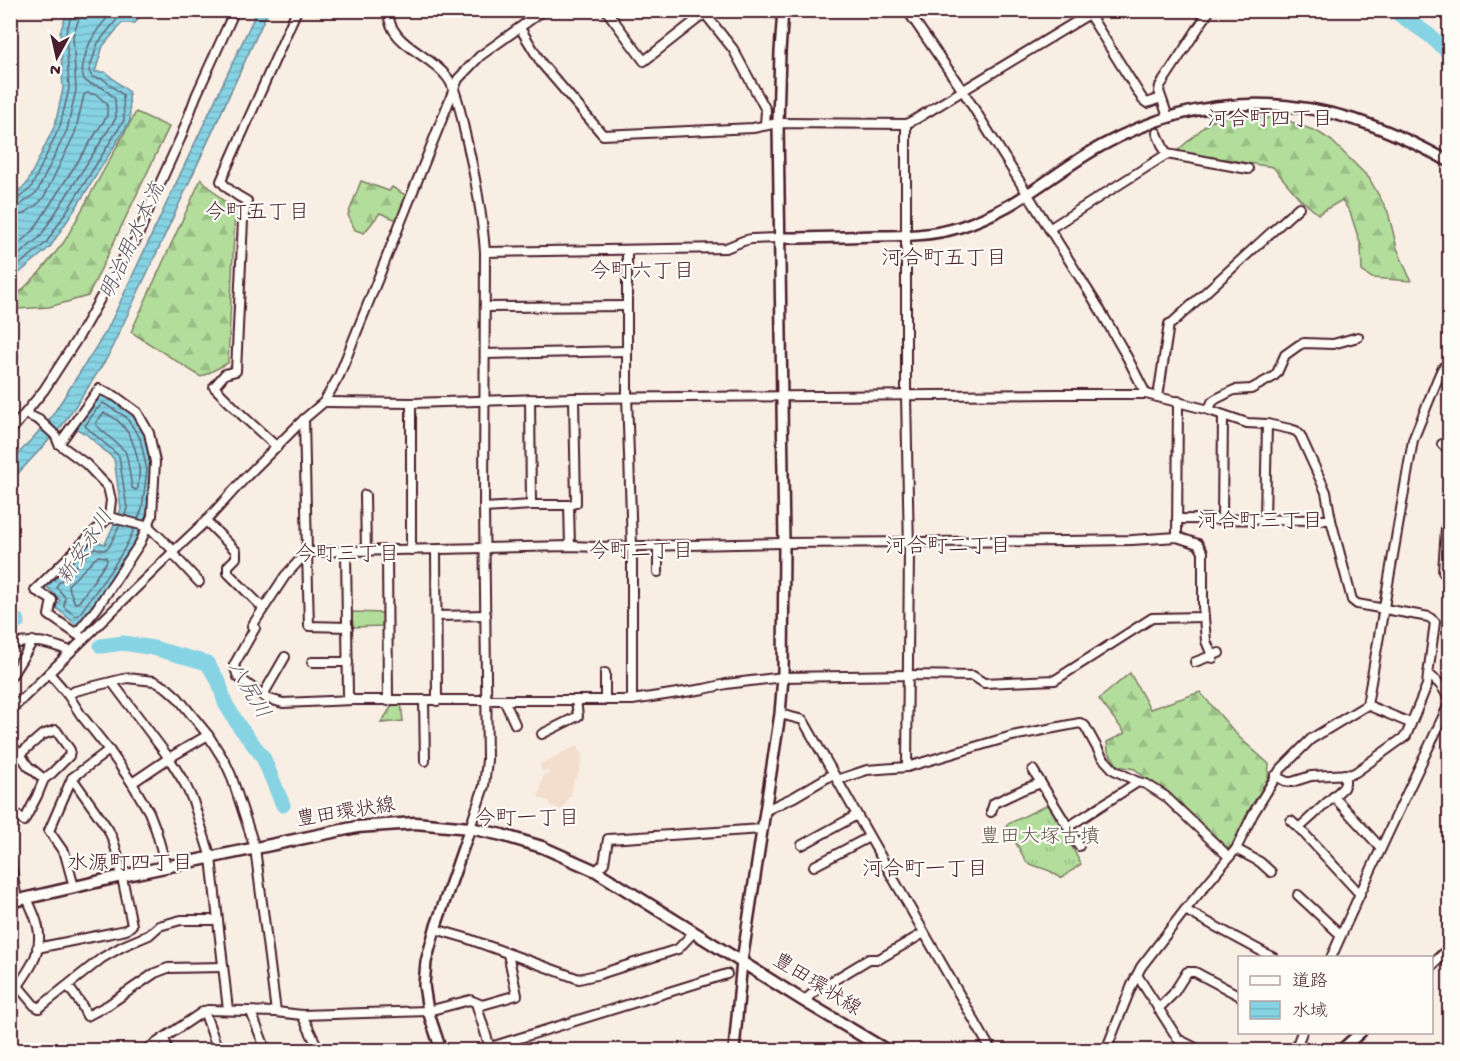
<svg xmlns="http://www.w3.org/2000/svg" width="1460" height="1061" font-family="'Gochi Hand','Klee One',sans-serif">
<defs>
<pattern id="grass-tufts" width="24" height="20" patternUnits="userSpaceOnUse" patternTransform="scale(1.5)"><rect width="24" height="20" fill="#b2dd9b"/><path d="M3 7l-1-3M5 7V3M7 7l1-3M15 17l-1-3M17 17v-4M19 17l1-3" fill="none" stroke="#9bbd86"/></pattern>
<pattern id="forest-firs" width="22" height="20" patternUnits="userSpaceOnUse" patternTransform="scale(1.5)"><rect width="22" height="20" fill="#b2dd9b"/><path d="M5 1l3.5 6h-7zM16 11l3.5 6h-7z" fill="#9bbd86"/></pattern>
<pattern id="water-rules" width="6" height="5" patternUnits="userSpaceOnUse" patternTransform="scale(1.5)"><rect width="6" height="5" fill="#86d3e4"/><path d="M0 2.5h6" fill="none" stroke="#75b5c4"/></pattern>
</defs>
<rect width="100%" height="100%" fill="#f8eee4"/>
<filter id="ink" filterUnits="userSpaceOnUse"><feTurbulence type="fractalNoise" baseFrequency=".0167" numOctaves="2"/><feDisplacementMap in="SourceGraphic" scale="12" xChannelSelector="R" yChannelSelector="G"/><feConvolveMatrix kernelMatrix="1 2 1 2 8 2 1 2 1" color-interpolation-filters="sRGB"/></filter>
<g filter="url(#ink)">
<!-- built -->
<path fill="#f3decd" d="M578,745L580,752L583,755L577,779H574L571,797H568V800L562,810L550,806V802L538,797L544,774H549L548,771H541L540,764Z"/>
<!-- grass -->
<g fill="url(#grass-tufts)" stroke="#7e7e63" stroke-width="1.5">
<path d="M352,612L383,613V626L352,627Z"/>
<path d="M401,703L403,721L381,723L393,704Z"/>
<path d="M1049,804L1081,864L1061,878L1050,871L1027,863L1006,825Z"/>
</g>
<!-- forest -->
<g fill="url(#forest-firs)" stroke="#7e7e63" stroke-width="1.5">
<path d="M136,112L169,127L88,296L49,307L17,309L16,296L39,273L64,242Z"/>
<path d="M1247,116L1286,120L1318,132L1332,141L1369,178L1388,212L1397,248L1411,281L1372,278L1362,271L1361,246L1350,212L1342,200L1318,214L1299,198L1273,167L1176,152L1206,125L1217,118Z"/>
<path d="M201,179L235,212L228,363L201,377L131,332Z"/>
<path d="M361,181L389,191L392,187L407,196L397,220L380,213L364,233L355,230L348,215Z"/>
<path d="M1130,673L1150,709L1200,692L1240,738L1269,764L1268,777L1236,849L1226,850L1198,824L1171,794L1147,780L1135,769L1118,766L1108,751L1107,742L1125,733L1099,699Z"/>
</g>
<!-- water -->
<g fill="url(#water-rules)" stroke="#6e8b9a" stroke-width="1.5">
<path d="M68,10L144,11L135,23H122L103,46L95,72H105L129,92L130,121L77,206L50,247L11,280V196L26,185L55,125L63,89L60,32Z"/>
<path d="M257,11H268L151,265L107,358L87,389L61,427L11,481V462L50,419L107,330Z"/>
<path d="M102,394L131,412L145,435L154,469L148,511L135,543L119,568L78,626L55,607L60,600L47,587L94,540L105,544L121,509L114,459L86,434L75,428L91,407Z"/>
</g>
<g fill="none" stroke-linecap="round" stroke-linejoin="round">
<!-- shore -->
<g stroke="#626775" stroke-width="1.5">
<path d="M10,201L16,200L31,188L60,126L69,89L66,33L73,10"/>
<path d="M10,208L19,206L37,192L67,130L76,90L73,35L80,16V10"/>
<path d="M10,217L24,214L40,202L45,195L75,133L84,95L87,93L97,95L107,104V116L33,231L10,251"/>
<path d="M10,262L40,237L116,118L115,99C111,95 106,89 101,87C95,84 89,86 84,79C79,71 87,47 92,39C97,29 107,17 116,10"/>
<path d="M10,272L46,243L72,203L124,120L123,95L103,79L92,77L90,73L89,70L98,43L118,18L122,17H132L137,10"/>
<path d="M104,413C127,421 136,445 139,468C140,474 138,481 138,488L136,490L132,488L127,457L125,451L96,425V422Z"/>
<path d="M125,515L127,508L119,456L85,426L95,411L103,403L126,417L140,438L147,470L142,509L138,519"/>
<path d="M120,525L109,547L104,550L94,548L57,585V588L65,597L64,607L75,616L79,615C98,587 121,560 134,529"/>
<path d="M98,556L106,557L107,561L79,602L75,603C74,601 68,586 68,585Z"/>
</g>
<!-- river -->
<g stroke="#86d3e4" stroke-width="15">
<path d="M1393,10L1429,35L1450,54"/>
<path d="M10,354L12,356"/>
<path d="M10,618L18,621"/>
<path d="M101,646L123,643L153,648L207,663L219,682L225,703L239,726L263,757L283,805"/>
</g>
<defs>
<g id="minor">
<path d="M388,10C388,45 429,53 447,77C457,90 461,114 464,129C474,170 482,210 485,252L484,508L487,760L484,786L470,828"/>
<path d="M606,10L644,61L704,14"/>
<path d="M702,10L733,49L766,110L765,125"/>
<path d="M907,10L963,91L1099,308L1127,357L1146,394"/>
<path d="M520,28L542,64L603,135L753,128L778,123L906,124L916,119L1089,14L1143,100L1147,103L1161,98"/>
<path d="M1168,117L1159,91L1160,86L1210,10"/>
<path d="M906,124V395L909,550L907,767"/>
<path d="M1157,133L1163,147L1167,154L1248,169"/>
<path d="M1049,229L1167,154"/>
<path d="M627,251V395L632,546V700"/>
<path d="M485,252L726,248L743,241L751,239L779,238"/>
<path d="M485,307L627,306"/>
<path d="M485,354L627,351"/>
<path d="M1158,397L1169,324L1172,323L1299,207"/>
<path d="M530,399L531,505"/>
<path d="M324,402L411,403L574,398L1056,394H1146L1209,410L1247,423L1267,424L1290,429L1296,431L1300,435L1326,492L1331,520L1352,600L1357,604L1429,617L1435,622L1428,675C1439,680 1445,690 1450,701"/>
<path d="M411,403V550"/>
<path d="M1209,410L1212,402L1216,399L1234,390L1251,389L1273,377L1277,373L1285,355L1299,345L1304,343L1333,344L1358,337"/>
<path d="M26,414L39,420L55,435L59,444L86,464L108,487L111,500L109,517L35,590L52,600L49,615L81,637"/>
<path d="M304,419L307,552L570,546L597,547L784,543L1066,541L1132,540L1177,537L1198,544L1203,552V606L1206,641L1213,658"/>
<path d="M10,432L44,390L79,336L121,262L137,238L152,201L181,137L196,96L235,10"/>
<path d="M59,444L99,389L115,396L137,412L149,433L155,462L152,516L140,543L97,608L76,634"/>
<path d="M1442,444L1450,452"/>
<path d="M277,447L244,417L214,387L225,374L236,371L243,220L247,201C237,196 228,190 221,181L297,10"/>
<path d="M365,495L366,551"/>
<path d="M569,505L570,546"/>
<path d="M484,508L531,505H569L576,503L574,398"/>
<path d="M109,517L149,527L174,551"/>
<path d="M1177,519L1331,520"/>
<path d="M1222,519L1223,415"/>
<path d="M1265,519L1267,424"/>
<path d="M206,521L236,551V558L228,566V573L263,608"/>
<path d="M1446,528L1447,520L1450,518"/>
<path d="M1450,532L1446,528L1443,572L1450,578"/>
<path d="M1177,537L1178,401"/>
<path d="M658,545V572"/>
<path d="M436,550L437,701"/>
<path d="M387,551L388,701"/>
<path d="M307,552L285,576L252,626L255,628L234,665L238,677L266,698L283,703L353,700"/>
<path d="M307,552L309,626L348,627"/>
<path d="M346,552L348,695L353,700H632L704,689L726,684L783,677L908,675L973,676L984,683L1055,680L1152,618L1204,617"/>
<path d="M172,553L199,582"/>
<path d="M437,616L486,615"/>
<path d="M10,644C38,640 44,641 70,651"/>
<path d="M312,662H348"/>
<path d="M1195,662L1219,653"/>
<path d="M49,673L68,695L81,715L109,750L132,783L149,812L156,830L166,866"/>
<path d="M10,678L33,641"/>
<path d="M112,682L169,758L185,784L193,801L211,858L228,1010"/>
<path d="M68,695L75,691L127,678L154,681L167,688L178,698L208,735L225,762L231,775L255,848L276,1012"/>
<path d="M263,695L285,657"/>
<path d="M504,700L515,724"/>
<path d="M605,700V673"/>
<path d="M424,701L425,761"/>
<path d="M1367,705L1410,723"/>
<path d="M10,711L174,551L206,521L245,478L304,419L324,402L339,376L458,79L480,56L544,10"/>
<path d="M780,714L803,720L991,1050"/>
<path d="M542,734L578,716L576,700"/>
<path d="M10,745L20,754L42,735L56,730L70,750L69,756L52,773L44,779L37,796L24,821L10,809"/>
<path d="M20,754L28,766L44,779"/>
<path d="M1033,770L1068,827L1138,782"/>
<path d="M1345,774V783L1343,788L1299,828L1359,893"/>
<path d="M1275,776L1287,782H1292L1311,776L1352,774L1356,772L1406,736L1427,685L1428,675"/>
<path d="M837,780L867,770L907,767L1012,736L1080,723L1085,726L1102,757L1114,770L1138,782L1146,784L1165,796L1229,857"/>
<path d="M132,783L169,758L208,735"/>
<path d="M1334,797L1381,848"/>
<path d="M766,810L794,797L833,774"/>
<path d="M991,812L994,803L1024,789L1041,783"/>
<path d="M1291,821L1299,828"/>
<path d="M1068,827L1079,846"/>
<path d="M802,845L857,815"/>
<path d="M1236,849L1260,862L1271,872"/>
<path d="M10,858L17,900"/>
<path d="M814,866L869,837"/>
<path d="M596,871L604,863L608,839L763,829"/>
<path d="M74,887L65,854L49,831L72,778L109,750"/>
<path d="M1298,895L1341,935"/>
<path d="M1185,910L1274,958"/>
<path d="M435,929L466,938L579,979L600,974L678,949L694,932"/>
<path d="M37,948L126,930L132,925L117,853L113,840L108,829L72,778"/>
<path d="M1331,958C1369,872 1410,787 1450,702"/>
<path d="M1137,975L1178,1039L1200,1050"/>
<path d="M18,986L34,1005L39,1008L102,958L123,946L149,935L159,926L181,920H217"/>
<path d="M68,986L81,1004L87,1016L108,1005L155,973L168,968L223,967"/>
<path d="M10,998C21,980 39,961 39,939C40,925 32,910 27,898"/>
<path d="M804,1001L814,992L869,959H879L924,933"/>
<path d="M476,1003L490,1048"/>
<path d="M1158,1009L1173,994L1187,972H1195L1240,996"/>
<path d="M204,1011L218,1050"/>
<path d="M251,1012L266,1050"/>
<path d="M302,1015L319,1050"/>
<path d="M164,1038L168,1050"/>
<path d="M146,1050L204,1011L208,1010L276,1012L302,1015L428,1011L470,1000L482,1005L517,995L508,954"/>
<path d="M481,1050L727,974"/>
<path d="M1106,1050L1132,985L1141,967L1185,910L1236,849L1253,814L1280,770L1311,739L1367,705L1413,440L1438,378L1442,369L1450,361"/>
<path d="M1295,1050L1302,1032"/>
</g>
<g id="tertiary">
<path d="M779,238C811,238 843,237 875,236C902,236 933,236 960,227C975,222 991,215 1006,207C1039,189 1068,164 1101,146C1184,100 1269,92 1359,121C1390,131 1421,146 1450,162"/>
<path d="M1432,965L1450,948"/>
<path d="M441,1050L428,1011L424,985L426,962L435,929L470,828"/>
<path d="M734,1050L742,961L780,714L783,677L784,543L778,123L780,52L783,10"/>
<path d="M1341,1050L1361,1032"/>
</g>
<path id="secondary" d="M10,902L122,876L357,827L415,823L470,828L502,835L542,847L596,871L804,1001L886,1050"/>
</defs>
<!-- minor casing -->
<use href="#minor" stroke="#4a1f2b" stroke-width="12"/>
<!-- tertiary casing -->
<use href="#tertiary" stroke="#4a1f2b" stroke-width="14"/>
<!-- secondary casing -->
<use href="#secondary" stroke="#4a1f2b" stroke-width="15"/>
<!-- minor -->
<use href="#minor" stroke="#fdfcf7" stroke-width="8"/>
<!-- tertiary -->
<use href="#tertiary" stroke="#fdfcf7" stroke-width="9"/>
<!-- secondary -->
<use href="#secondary" stroke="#fdfcf7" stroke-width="10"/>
</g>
</g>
<g text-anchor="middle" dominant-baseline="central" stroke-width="4.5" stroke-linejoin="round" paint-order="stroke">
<!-- street labels -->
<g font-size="20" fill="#4a1f2b" stroke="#fdfcf7">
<text transform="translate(346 814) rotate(-9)">豊田環状線</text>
<text transform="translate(816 986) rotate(32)">豊田環状線</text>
</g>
<!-- park labels -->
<g font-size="20" fill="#69584d" stroke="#fdfcf7">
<text x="1040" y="838">豊田大塚古墳</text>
</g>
<!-- neighbourhood labels -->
<g font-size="21" fill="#4a1f2b" stroke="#fdfcf7">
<text x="1270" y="121">河合町四丁目</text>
<text x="257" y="214">今町五丁目</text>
<text x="944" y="260">河合町五丁目</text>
<text x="642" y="273">今町六丁目</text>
<text x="1260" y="523">河合町三丁目</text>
<text x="948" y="548">河合町二丁目</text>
<text x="641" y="553">今町二丁目</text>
<text x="347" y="556">今町三丁目</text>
<text x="527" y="820">今町一丁目</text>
<text x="130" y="865">水源町四丁目</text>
<text x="925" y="871">河合町一丁目</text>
</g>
<!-- water labels -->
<g font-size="21" font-style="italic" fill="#5c5562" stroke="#fdfcf7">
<text transform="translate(134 242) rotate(-65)">明治用水本流</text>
<text transform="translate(87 548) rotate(-57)">新安永川</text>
<text transform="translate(247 691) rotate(60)">八尻川</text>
</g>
</g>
<!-- margin -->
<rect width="1460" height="1061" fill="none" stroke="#fdfcf7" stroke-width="36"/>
<rect x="18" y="18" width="1424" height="1025" fill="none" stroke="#4a1f2b" stroke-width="2" filter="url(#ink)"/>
<!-- legend -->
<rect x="1238" y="956" width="195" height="78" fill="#fdfcf7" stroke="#b5a4a5" stroke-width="1.5"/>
<rect x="1250" y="976" width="30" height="9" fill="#fdfcf7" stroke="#b5a4a5" stroke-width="1.5"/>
<text x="1292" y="986" font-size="18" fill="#4a1f2b">道路</text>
<rect x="1250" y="1001" width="30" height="18" fill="url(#water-rules)" stroke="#b5a4a5" stroke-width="1.5"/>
<text x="1292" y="1016" font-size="18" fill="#4a1f2b">水域</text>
<!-- north arrow -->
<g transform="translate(57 57) rotate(188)" stroke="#fdfcf7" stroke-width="4.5" paint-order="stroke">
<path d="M0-4.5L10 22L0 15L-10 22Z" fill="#4a1f2b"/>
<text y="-9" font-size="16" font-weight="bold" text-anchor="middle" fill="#4a1f2b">N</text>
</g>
</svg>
